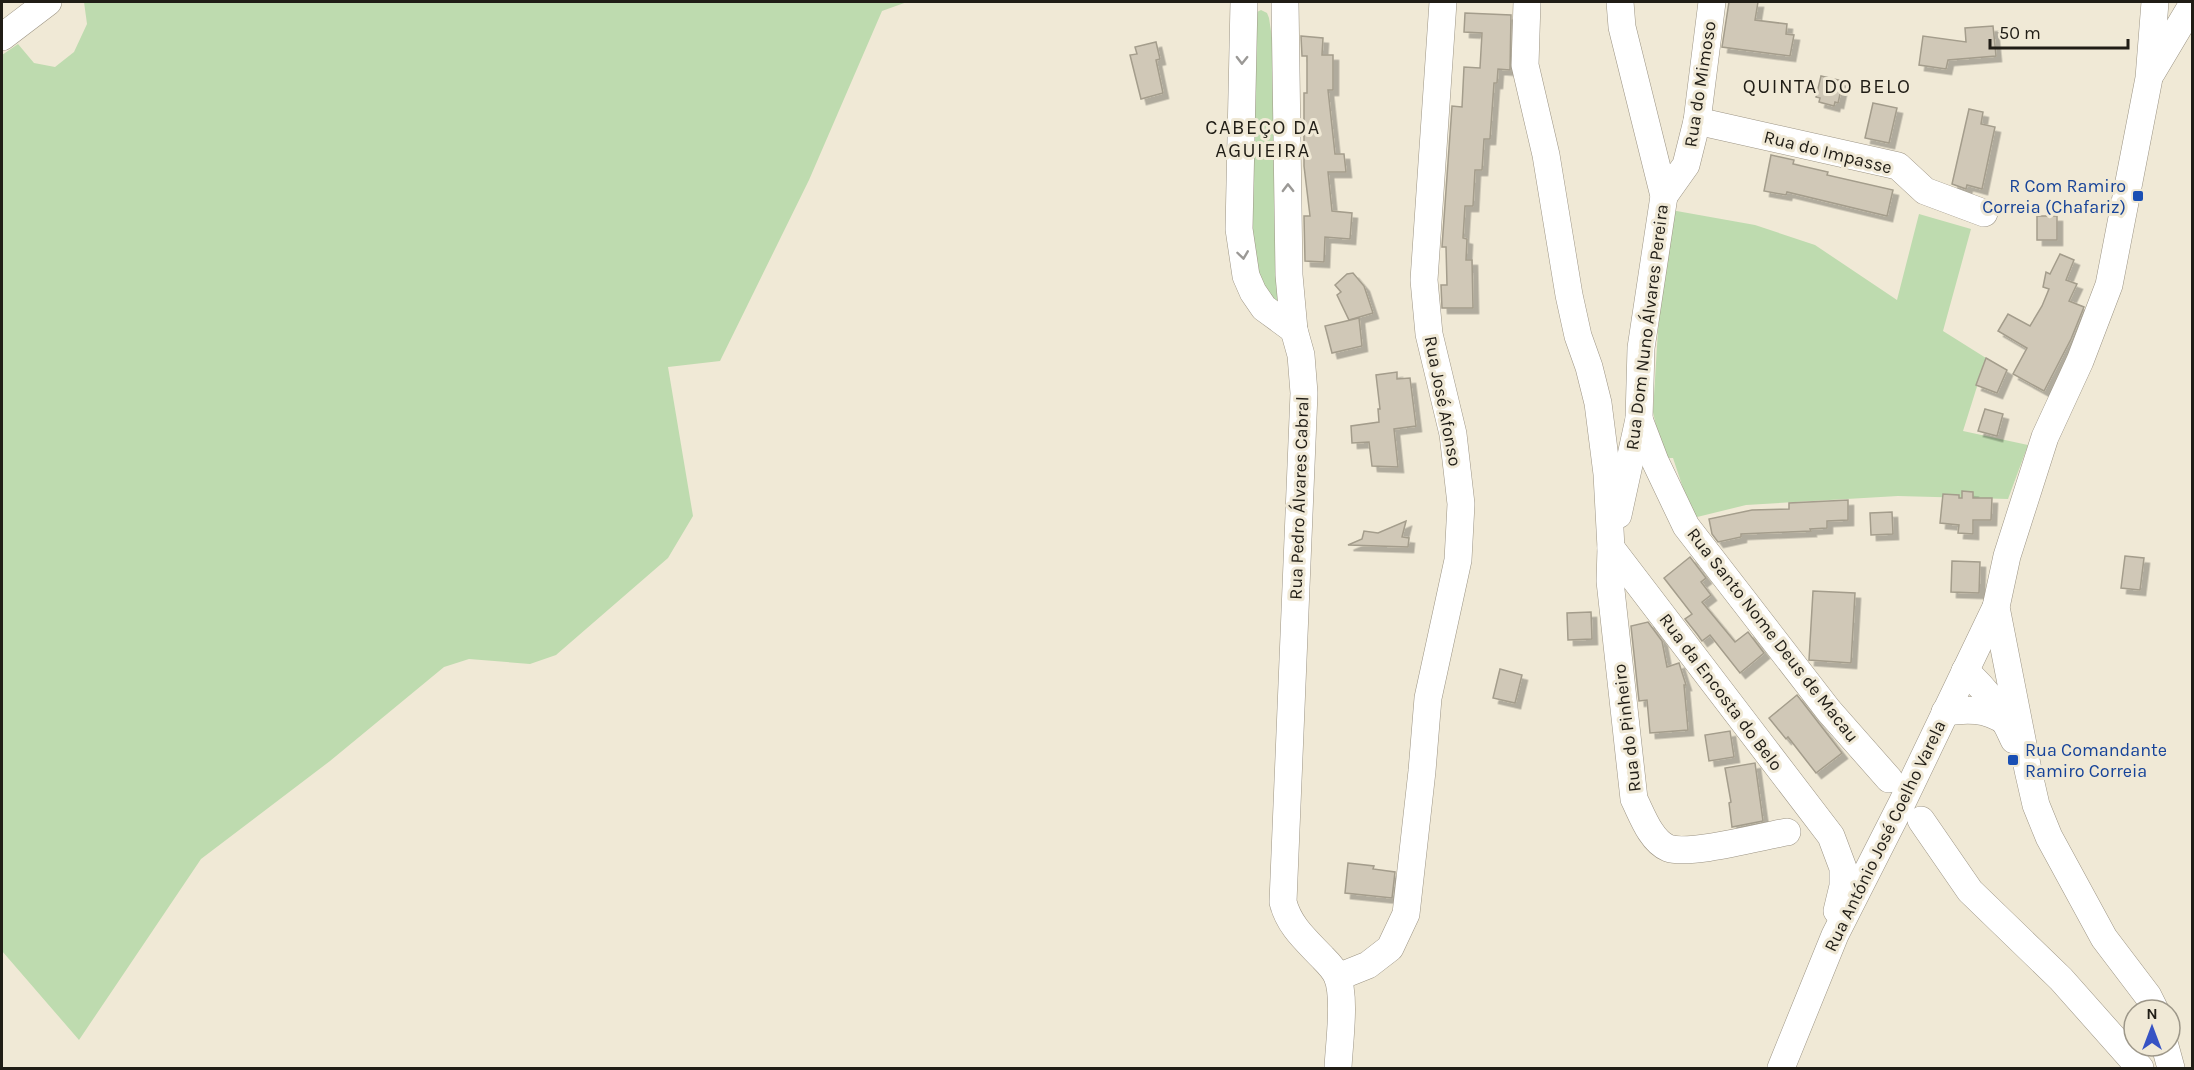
<svg xmlns="http://www.w3.org/2000/svg" width="2194" height="1070" font-family="Karla,sans-serif">
<defs>
<filter id="shadow"><feDropShadow dx="5.5" dy="5.5" stdDeviation="0" flood-color="#0004"/></filter>
</defs>
<rect width="100%" height="100%" fill="#f0e9d6"/>
<!-- green -->
<g fill="#bedbaf">
<path d="M84,2H907L882,11L809,180L720,361L668,367L693,516L668,558L556,655L530,664L469,659L444,667L330,761L201,859L79,1040L2,951V55L18,44L34,63L55,67L74,52L87,24Z"/>
<path d="M1261,10L1267,13L1269,18L1274,51L1280,304L1262,290L1252,234L1257,12Z"/>
<path d="M1671,210L1755,225L1815,245L1897,300L1919,214L1971,229L1943,331L1986,358L1963,431L2028,445L2008,499L1898,496L1746,505L1693,518L1673,458H1663L1653,412L1658,330Z"/>
</g>
<!-- building -->
<g fill="#d0c8b7" stroke="#a49d8c" stroke-width="1.5" filter="url(#shadow)">
<path d="M1729,2H1758L1755,20L1787,24L1786,34L1794,35L1790,56L1722,47Z"/>
<path d="M1465,13L1511,15L1510,70L1498,69L1497,83H1494L1490,139H1484L1482,170H1475L1473,206H1465L1463,238L1467,239L1466,260H1472L1473,308H1442L1441,285H1447L1446,247H1442L1452,106L1462,107L1464,67L1480,68L1482,33L1464,32Z"/>
<path d="M1993,26L1996,56L1948,60L1946,69L1919,65L1923,36L1966,42L1965,28Z"/>
<path d="M1301,36L1323,38L1322,55H1333V90H1328L1335,154H1344L1346,172H1328L1332,211L1352,213L1350,239L1325,237L1324,262L1305,261L1304,216H1310L1304,166V93H1307V56H1302Z"/>
<path d="M1156,42L1160,59L1156,60L1163,93L1141,99L1130,55L1137,54L1135,47Z"/>
<path d="M1821,76L1843,81L1838,103L1835,102L1834,106L1819,102L1820,98L1816,97Z"/>
<path d="M1873,103L1897,108L1889,143L1865,138Z"/>
<path d="M1969,109L1983,112L1981,124L1995,127L1982,189L1967,185L1966,189L1952,184Z"/>
<path d="M1771,155L1794,160L1793,164L1828,172L1827,175L1893,190L1887,216L1787,192L1786,195L1764,191Z"/>
<rect x="2037" y="216" width="20" height="24"/>
<path d="M2060,254L2074,260L2066,280L2077,284L2069,301L2084,307L2071,339L2044,391L2013,374L2027,348L1998,331L2008,314L2030,326L2042,306L2049,289L2043,287L2046,272L2050,274Z"/>
<path d="M1353,273L1364,286L1373,313L1349,320L1337,295L1341,292L1335,285L1347,274Z"/>
<path d="M1359,318L1362,346L1332,353L1325,326Z"/>
<path d="M1986,358L2007,370L1997,393L1976,385Z"/>
<path d="M1397,372V379L1410,378L1416,426L1394,429L1398,467L1372,466L1369,442L1352,443L1351,426L1379,422L1378,409H1380L1376,375Z"/>
<path d="M1985,409L2003,414L1997,436L1978,431Z"/>
<path d="M1962,491L1973,492V498H1992L1991,520H1973V534L1958,533L1959,525L1940,523L1943,494L1959,495V498H1962Z"/>
<path d="M1848,500V520L1827,521V528L1810,529L1811,531L1741,534V537L1718,542L1712,534L1709,519L1752,510L1789,509V503Z"/>
<path d="M1892,512L1893,534L1871,535L1870,513Z"/>
<path d="M1406,521L1402,537L1409,538L1408,547L1348,545L1362,539L1364,531L1378,533Z"/>
<path d="M2125,556L2144,558L2140,590L2121,588Z"/>
<path d="M1690,557L1706,578L1701,582L1711,595L1702,602L1735,642L1748,632L1764,653L1740,673L1710,635L1702,641L1697,634L1685,619L1692,614L1664,578Z"/>
<path d="M1952,561L1980,562L1979,593L1951,592Z"/>
<path d="M1813,591L1855,593L1851,663L1809,660Z"/>
<path d="M1591,612L1592,639L1568,640L1567,613Z"/>
<path d="M1648,622L1662,641L1667,667L1679,663L1686,685H1684L1688,730L1650,733L1647,700L1639,701L1631,626Z"/>
<path d="M1500,669L1522,675L1515,703L1493,698Z"/>
<path d="M1797,695L1842,753L1816,773L1788,737L1786,739L1769,718Z"/>
<path d="M1730,731L1734,757L1709,761L1705,735Z"/>
<path d="M1755,763L1763,821L1732,827L1729,803L1731,802L1725,768Z"/>
<path d="M1348,863L1374,866L1373,869L1395,872L1392,898L1345,893Z"/>
</g>
<g fill="none" stroke-linecap="round" stroke-linejoin="round">
<defs>
<g id="minor">
<path d="M1244,2L1239,229L1246,276L1253,292L1264,308L1294,330"/>
<path d="M1285,2L1289,275L1294,330L1301,355L1304,393L1283,902C1289,926 1306,940 1323,958C1328,963 1334,969 1337,976C1346,996 1339,1045 1338,1068"/>
<path d="M1527,2L1525,65L1546,155L1569,295L1578,336L1589,367L1598,403L1607,474L1611,548L1610,581L1634,799C1642,815 1651,841 1668,848C1690,856 1762,836 1787,832"/>
<path d="M2,37L48,2"/>
<path d="M2152,72L2192,5"/>
<path d="M1697,121L1898,166L1925,191L1984,213"/>
<path d="M1664,196L1686,165L1697,121L1712,2"/>
<path d="M1639,419L1655,461L1686,526L1829,711L1889,779"/>
<path d="M1618,515L1639,419L1641,348L1664,196L1622,27L1620,2"/>
<path d="M1611,548L1831,836L1843,868V886L1837,911"/>
<path d="M1965,671C1989,692 2001,711 2014,740"/>
<path d="M1945,712C1967,709 1986,708 2006,722"/>
<path d="M1921,820L1970,891L2061,979L2140,1068"/>
<path d="M1338,977L1368,965L1390,948L1406,914L1422,771L1428,698L1458,560L1461,504L1453,434L1429,334L1424,280L1443,2"/>
<path d="M2155,1010L2148,996L2104,938L2049,837L2036,805L2028,770L1996,607L2007,556L2045,437L2080,361L2109,285L2149,78L2155,2"/>
<path d="M2165,1046L2171,1068"/>
<path d="M1781,1068L1835,935L1902,803L1996,607"/>
</g>
</defs>
<!-- minor casing -->
<use href="#minor" stroke="#9c9484" stroke-width="28"/>
<!-- minor -->
<use href="#minor" stroke="#fff" stroke-width="27"/>
</g>
<!-- one-way arrows -->
<defs><path id="oneway-chevron" d="M-2-3.5L2.5 0L-2 3.5" fill="none" stroke-width="1.6" stroke-linecap="round" stroke-linejoin="round" transform="scale(1.5)"/></defs>
<g stroke="#9b9996">
<use href="#oneway-chevron" transform="translate(1242 60) rotate(91)"/>
<use href="#oneway-chevron" transform="translate(1288 188) rotate(-91)"/>
<use href="#oneway-chevron" transform="translate(1243 255) rotate(82)"/>
</g>
<!-- markers -->
<g fill="#1a4fb4" stroke="#f0e9d6" stroke-width="2">
<rect x="2132" y="190" width="12" height="12" rx="3"/>
<rect x="2007" y="754" width="12" height="12" rx="3"/>
</g>
<g text-anchor="middle" dominant-baseline="central" stroke-width="6" stroke-linejoin="round" paint-order="stroke">
<!-- street labels -->
<g font-size="18" fill="#201d16" stroke="#f0e9d6">
<text transform="translate(1700 84) rotate(-81)">Rua do Mimoso</text>
<text transform="translate(1828 152) rotate(14)">Rua do Impasse</text>
<text transform="translate(1647 327) rotate(-83)">Rua Dom Nuno Álvares Pereira</text>
<text transform="translate(1443 401) rotate(79)">Rua José Afonso</text>
<text transform="translate(1299 498) rotate(-88)">Rua Pedro Álvares Cabral</text>
<text transform="translate(1773 635) rotate(52)">Rua Santo Nome Deus de Macau</text>
<text transform="translate(1721 692) rotate(53)">Rua da Encosta do Belo</text>
<text transform="translate(1627 728) rotate(-97)">Rua do Pinheiro</text>
<text transform="translate(1885 836) rotate(-64)">Rua António José Coelho Varela</text>
</g>
<!-- transit labels -->
<g font-size="18" fill="#164399" stroke="#f0e9d6" text-anchor="end">
<text x="2126" y="186">R Com Ramiro<tspan x="2126" dy="21">Correia (Chafariz)</tspan></text>
<text x="2025" y="750" text-anchor="start">Rua Comandante<tspan x="2025" dy="21">Ramiro Correia</tspan></text>
</g>
<!-- neighbourhood labels -->
<g font-size="20" letter-spacing="1.5" fill="#201d16" stroke="#f0e9d6">
<text x="1827" y="86">QUINTA DO BELO</text>
<text x="1263" y="127">CABEÇO DA<tspan x="1263" dy="23">AGUIEIRA</tspan></text>
</g>
</g>
<!-- border -->
<rect width="2194" height="1070" fill="none" stroke="#201d16" stroke-width="6"/>
<!-- north arrow -->
<g transform="translate(2152 1028)"><circle r="28" fill="#f0e9d6" stroke="#9d9789" stroke-width="1.5"/>
<path d="M0-4.5L10 22L0 15L-10 22Z" fill="#3753c4"/>
<text y="-9" font-size="16" font-weight="bold" text-anchor="middle" fill="#201d16">N</text>
</g>
<!-- scale -->
<path d="M1990 39v9h138v-9" fill="none" stroke="#201d16" stroke-width="3"/>
<text x="1999" y="39" font-size="18" fill="#201d16" stroke="#f0e9d6" stroke-width="4.5" paint-order="stroke">50 m</text>
</svg>
